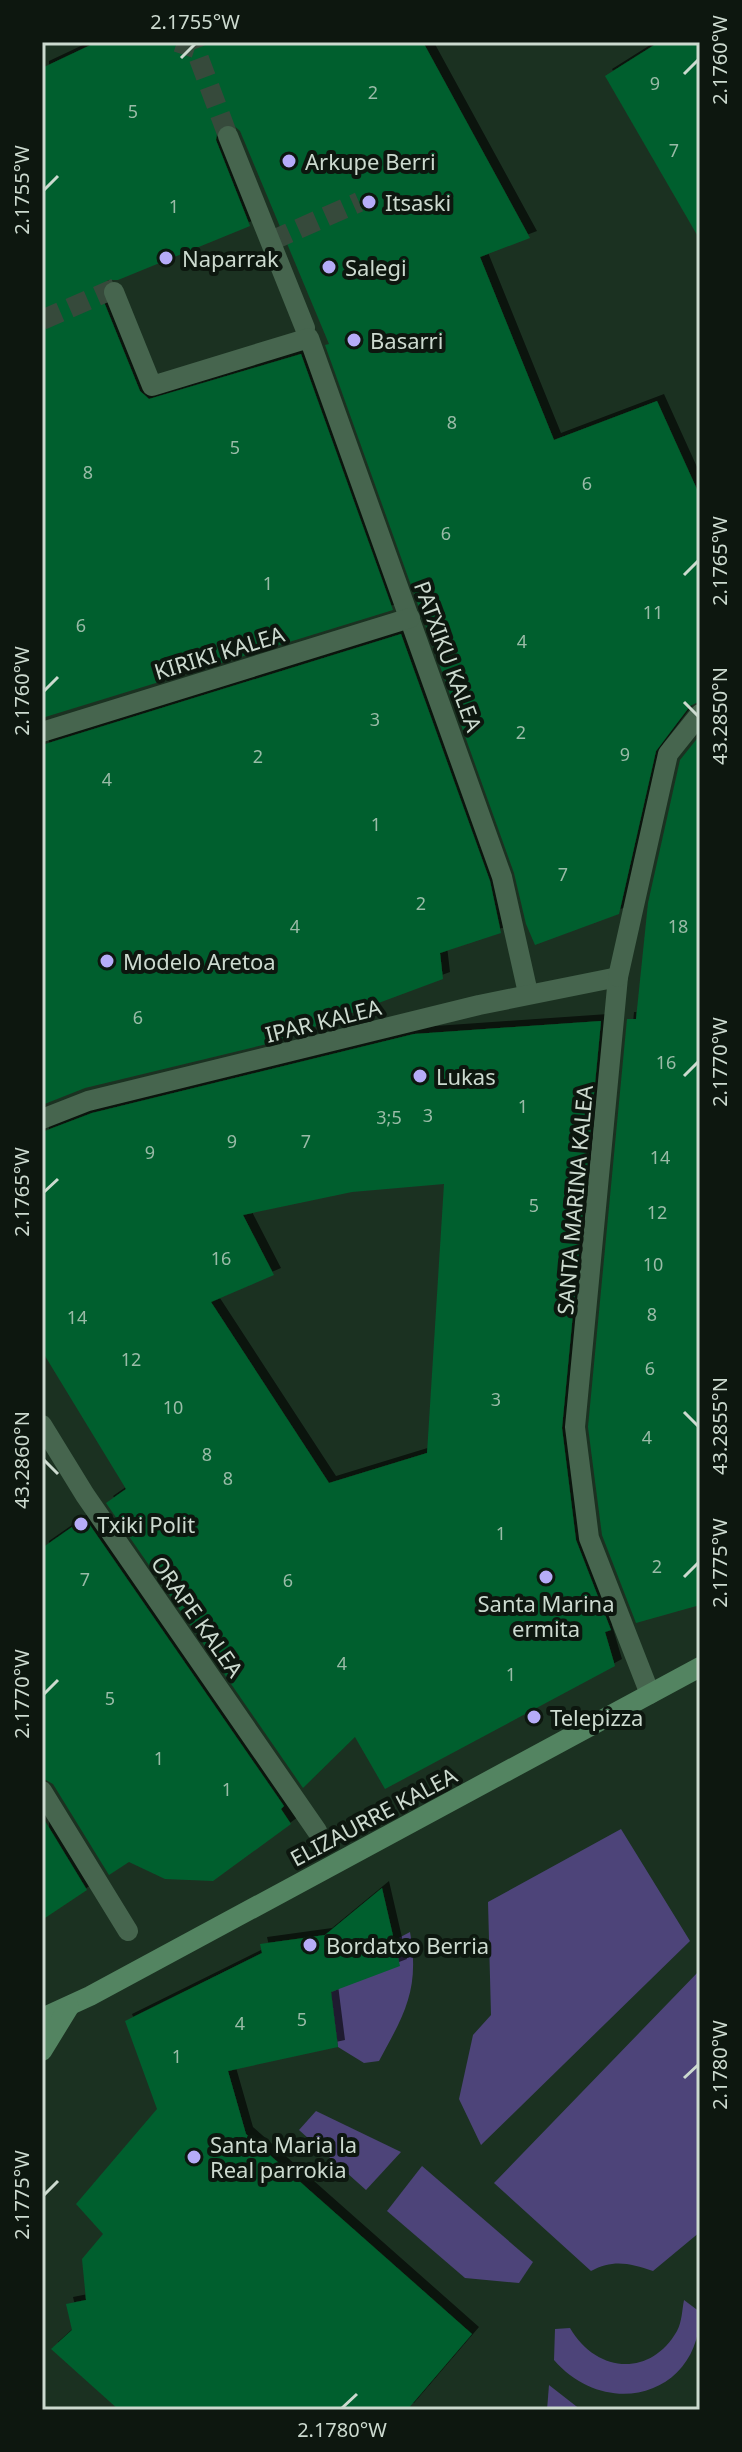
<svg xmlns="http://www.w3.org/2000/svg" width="742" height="2452" font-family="'Noto Sans',sans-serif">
<defs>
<filter id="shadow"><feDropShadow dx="7" dy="-7" stdDeviation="0" flood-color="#0009"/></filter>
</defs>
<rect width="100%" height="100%" fill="#1b3121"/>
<!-- green -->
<g fill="#4d4479">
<path d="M621,1829L690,1941L481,2145L459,2099L473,2035L491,2015L488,1902Z"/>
<path d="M410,1932C420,1989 405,2013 379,2061L364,2063L338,2047L331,1992L393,1941Z"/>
<path d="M700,1970V2232L653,2271C630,2263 613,2259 591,2271L494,2183Z"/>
<path d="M316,2111L401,2152L366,2190L299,2130Z"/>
<path d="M422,2166L533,2262L519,2283L465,2278L387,2211Z"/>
<path d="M684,2300L700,2312C700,2396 607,2421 554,2360L555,2329L570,2328C596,2373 650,2378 677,2331C682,2322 682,2310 684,2300Z"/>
<path d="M549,2385L581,2410H547Z"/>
</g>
<!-- building -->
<g fill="#005f2e" fill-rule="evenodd" filter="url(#shadow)">
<path d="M97,42H423L530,238L480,257L554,440L657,401L700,496V701L690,706L656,751L619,914L535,945L526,924L514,873L325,345L329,344L240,131L231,123L218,127L216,140L250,226L118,280H108L101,289L102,297L140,391L149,399L301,354L393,610L42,718V68Z"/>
<path d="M659,42H700V240L605,76Z"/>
<path d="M401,634L490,881L501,933L440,953L443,979L271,1043L85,1088L42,1105V745Z"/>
<path d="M700,735V1605L636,1623L602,1535L588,1427L627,1019H636L648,903L680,760Z"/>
<path d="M601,1021L562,1428L576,1540L611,1630L605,1632L615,1666L385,1789L355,1737L303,1788L106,1503L126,1489L42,1351V1132L92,1113L414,1034ZM444,1184L427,1453L329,1483L211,1302L274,1275L243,1215L352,1192Z"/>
<path d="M85,1518L284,1806L281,1809L291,1824L213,1881L165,1879L129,1862L109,1875L53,1784L42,1778V1548Z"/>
<path d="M42,1816L87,1890L42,1920Z"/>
<path d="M382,1888L400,1966L331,1992L338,2047L228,2071L246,2134L472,2334L407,2410H119L51,2349L72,2330L66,2304L86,2300L82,2259L103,2234L76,2204L157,2109L125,2021L262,1953L260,1944L325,1935Z"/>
</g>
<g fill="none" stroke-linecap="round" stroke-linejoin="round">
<!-- pedestrian-tunnel -->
<g stroke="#364a3b" stroke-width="20" stroke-dasharray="20 10" stroke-linecap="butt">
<path d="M177,42L195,48L228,136"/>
<path d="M271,241L359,202"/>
<path d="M42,320L118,287"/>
</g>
<!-- pedestrian -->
<g stroke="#46654e" stroke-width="20">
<path d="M228,136L305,328"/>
<path d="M114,292L152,386L309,338L502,877L528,993"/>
<path d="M42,732L410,618"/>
<path d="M42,1119L88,1101L479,1005L618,977L575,1427L589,1538L650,1694"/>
<path d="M42,1425L85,1495L317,1831"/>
<path d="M42,1791L128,1931"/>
</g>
<!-- minor -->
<path stroke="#46654e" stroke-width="20" d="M618,977L668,754L700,714"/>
<!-- secondary -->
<g stroke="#538461" stroke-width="20">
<path d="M42,2018L90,1996L700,1667"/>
<path d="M42,2051L69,2007"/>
</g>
</g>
<!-- ticks -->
<path fill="none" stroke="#ccdacf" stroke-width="3" d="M181,58L195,44M684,74L698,60M44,190L58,176M684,575L698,561M44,691L58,677M684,702L698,716M684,1076L698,1062M44,1192L58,1179M684,1412L698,1426M44,1460L58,1474M684,1577L698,1563M44,1694L58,1680M684,2078L698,2065M44,2195L58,2181M342,2408L357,2394"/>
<!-- markers -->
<g fill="#b6acf8" stroke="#0d170f" stroke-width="3">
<circle cx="289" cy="161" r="8"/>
<circle cx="369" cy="202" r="8"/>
<circle cx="166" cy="258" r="8"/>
<circle cx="329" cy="267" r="8"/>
<circle cx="354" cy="340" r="8"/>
<circle cx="107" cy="961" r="8"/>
<circle cx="420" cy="1076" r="8"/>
<circle cx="81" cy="1524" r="8"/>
<circle cx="546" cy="1577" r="8"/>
<circle cx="534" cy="1717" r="8"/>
<circle cx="310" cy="1945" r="8"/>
<circle cx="194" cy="2157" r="8"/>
</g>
<g text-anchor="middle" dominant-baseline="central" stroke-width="8" stroke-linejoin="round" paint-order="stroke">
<!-- number labels -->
<g font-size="18" fill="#99bba7">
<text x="655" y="83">9</text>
<text x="373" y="92">2</text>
<text x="133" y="111">5</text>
<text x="674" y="150">7</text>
<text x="174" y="206">1</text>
<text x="452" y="422">8</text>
<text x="235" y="447">5</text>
<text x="88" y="472">8</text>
<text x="587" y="483">6</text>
<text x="446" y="533">6</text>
<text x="268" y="583">1</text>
<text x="653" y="612">11</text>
<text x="81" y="625">6</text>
<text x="522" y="641">4</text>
<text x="375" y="719">3</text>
<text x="521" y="732">2</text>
<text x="625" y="754">9</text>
<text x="258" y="756">2</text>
<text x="107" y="779">4</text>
<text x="376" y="824">1</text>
<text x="563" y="874">7</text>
<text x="421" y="903">2</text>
<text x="295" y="926">4</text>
<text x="678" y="926">18</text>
<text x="138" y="1017">6</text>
<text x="666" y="1062">16</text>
<text x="523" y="1106">1</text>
<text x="428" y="1115">3</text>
<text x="389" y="1117">3;5</text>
<text x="232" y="1141">9</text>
<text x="306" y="1141">7</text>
<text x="150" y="1152">9</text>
<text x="660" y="1157">14</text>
<text x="534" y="1205">5</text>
<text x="657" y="1212">12</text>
<text x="221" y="1258">16</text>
<text x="653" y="1264">10</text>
<text x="652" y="1314">8</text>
<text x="77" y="1317">14</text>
<text x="131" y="1359">12</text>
<text x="650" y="1368">6</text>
<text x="496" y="1399">3</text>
<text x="173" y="1407">10</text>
<text x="647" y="1437">4</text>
<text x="207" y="1454">8</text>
<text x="228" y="1478">8</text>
<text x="501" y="1533">1</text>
<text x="657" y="1566">2</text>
<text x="85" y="1579">7</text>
<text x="288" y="1580">6</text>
<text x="342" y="1663">4</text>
<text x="511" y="1674">1</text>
<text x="110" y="1698">5</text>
<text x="159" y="1758">1</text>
<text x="227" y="1789">1</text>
<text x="302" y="2019">5</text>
<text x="240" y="2023">4</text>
<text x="177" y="2056">1</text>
</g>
<!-- poi labels -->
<g font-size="22" fill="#ccdacf" stroke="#0d170f" text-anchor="start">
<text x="305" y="161">Arkupe Berri</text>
<text x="385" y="202">Itsaski</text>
<text x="182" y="258">Naparrak</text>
<text x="345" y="267">Salegi</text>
<text x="370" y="340">Basarri</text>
<text x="123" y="961">Modelo Aretoa</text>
<text x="436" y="1076">Lukas</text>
<text x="97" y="1524">Txiki Polit</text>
<text x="546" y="1603" text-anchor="middle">Santa Marina<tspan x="546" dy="25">ermita</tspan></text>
<text x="550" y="1717">Telepizza</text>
<text x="326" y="1945">Bordatxo Berria</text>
<text x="210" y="2144">Santa Maria la<tspan x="210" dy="25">Real parrokia</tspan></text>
</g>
<!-- street labels -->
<g font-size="22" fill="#ccdacf" stroke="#0d170f">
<text transform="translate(219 652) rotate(-17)">KIRIKI KALEA</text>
<text transform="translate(449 656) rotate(70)">PATXIKU KALEA</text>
<text transform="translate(323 1020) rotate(-14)">IPAR KALEA</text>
<text transform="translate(574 1200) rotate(-85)">SANTA MARINA KALEA</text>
<text transform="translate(198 1616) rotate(55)">ORAPE KALEA</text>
<text transform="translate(373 1816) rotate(-28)">ELIZAURRE KALEA</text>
</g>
</g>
<!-- border -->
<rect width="742" height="2452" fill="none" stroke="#0d170f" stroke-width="88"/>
<rect x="44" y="44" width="654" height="2364" fill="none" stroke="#ccdacf" stroke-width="3"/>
<g font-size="20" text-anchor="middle" fill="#ccdacf">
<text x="195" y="29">2.1755°W</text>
<text transform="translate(720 60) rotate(-90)" y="7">2.1760°W</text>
<text transform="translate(22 190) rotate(-90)" y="7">2.1755°W</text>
<text transform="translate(720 561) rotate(-90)" y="7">2.1765°W</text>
<text transform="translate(22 691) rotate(-90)" y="7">2.1760°W</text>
<text transform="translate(720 716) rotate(-90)" y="7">43.2850°N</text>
<text transform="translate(720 1062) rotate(-90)" y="7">2.1770°W</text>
<text transform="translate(22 1192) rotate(-90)" y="7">2.1765°W</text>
<text transform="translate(720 1426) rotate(-90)" y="7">43.2855°N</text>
<text transform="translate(22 1460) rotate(-90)" y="7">43.2860°N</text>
<text transform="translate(720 1563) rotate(-90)" y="7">2.1775°W</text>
<text transform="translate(22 1694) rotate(-90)" y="7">2.1770°W</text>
<text transform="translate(720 2065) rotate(-90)" y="7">2.1780°W</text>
<text transform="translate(22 2195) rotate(-90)" y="7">2.1775°W</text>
<text x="342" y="2437">2.1780°W</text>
</g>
</svg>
